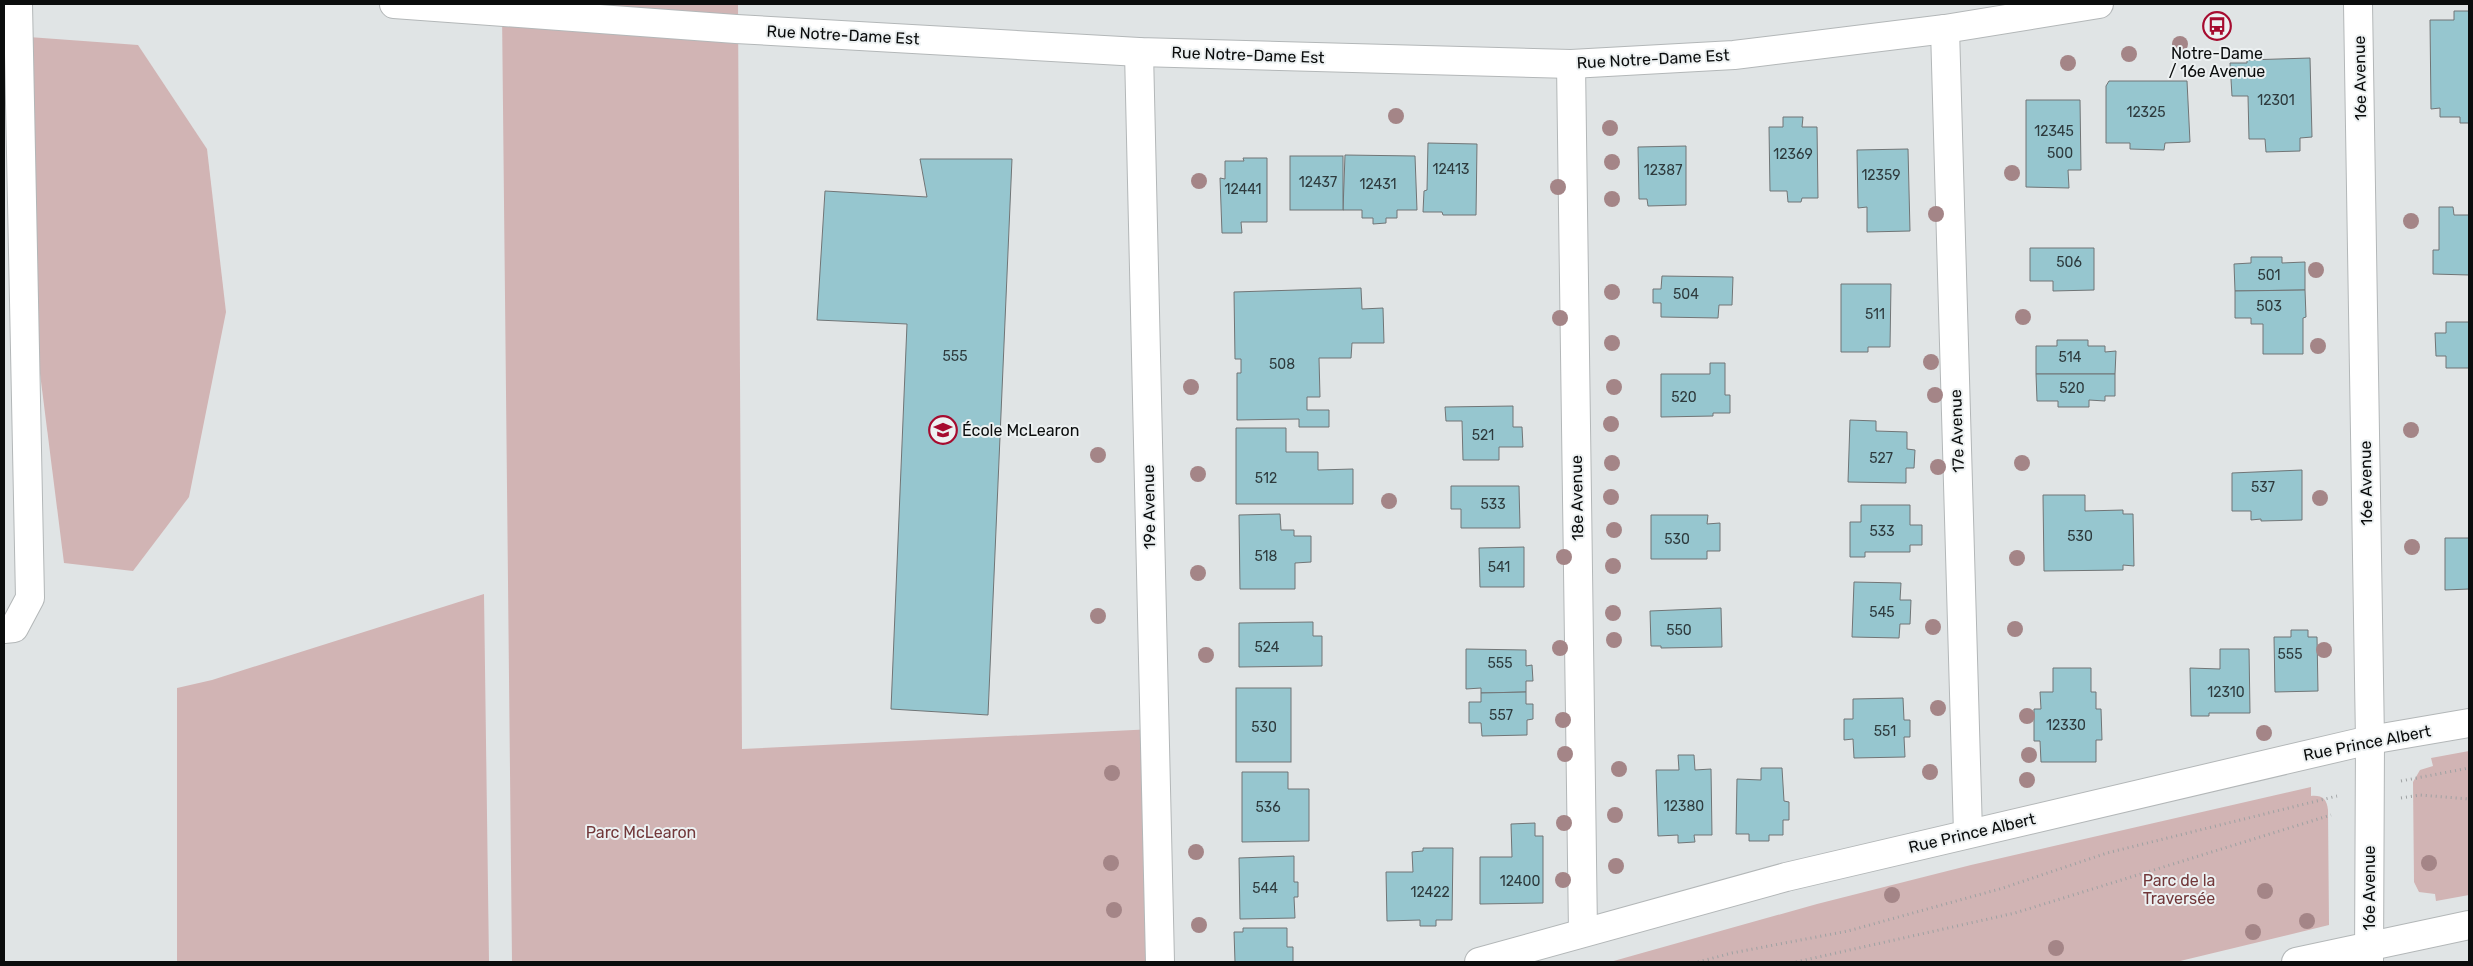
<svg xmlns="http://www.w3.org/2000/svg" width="2473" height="966" font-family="Rubik,sans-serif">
<rect width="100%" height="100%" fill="#e0e4e5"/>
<!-- green -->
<g fill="#d1b4b4">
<path d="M394,4H738L742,749L1154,729L1160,962H512L502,12Z"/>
<path d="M15,36L138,45L207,149L226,312L189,497L133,571L64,563L15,176Z"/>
<path d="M484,594L489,962H177V688L212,680Z"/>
<path d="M2469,751V895L2436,901L2435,894L2419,892L2414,882L2413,782L2420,770L2433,766L2431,758Z"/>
<path d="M2311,787V796C2322,795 2327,799 2328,810L2329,925L2176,962H1610L1817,904L1971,865Z"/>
</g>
<!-- building -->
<g fill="#96c6cf" stroke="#717576">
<path d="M2454,11H2469V123H2460V117H2440V108L2431,109L2430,20H2454Z"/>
<path d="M2310,58L2312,137L2300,138V151L2266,152L2265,139H2249L2248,96H2232L2230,63H2247V60Z"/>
<path d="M2109,81H2187L2190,142L2165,143L2164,150L2130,149V143H2106V86Z"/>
<path d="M2026,100H2080L2081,170H2068L2069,188L2026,187Z"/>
<path d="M1783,117H1803L1802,127H1817L1818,198H1802L1801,202H1788L1787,191H1770L1769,127H1783Z"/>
<path d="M1428,143L1477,144L1476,215H1443L1442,212H1423L1424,191L1427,190Z"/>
<path d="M1686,146V205L1648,206L1647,199H1639L1638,147Z"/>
<path d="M1908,149L1910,231L1867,232V207L1858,208L1857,150Z"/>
<path d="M1345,155L1415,156L1417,210H1397V218H1386V223L1373,224V218H1362V210H1343Z"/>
<rect x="1290" y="156" width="53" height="54"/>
<path d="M1243,158H1267V222H1241L1242,233H1222L1220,178L1225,179V161H1244Z"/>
<path d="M920,159H1012L988,715L891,709L907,324L817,320L825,191L927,197Z"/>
<path d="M2439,207H2453L2454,215H2469V275L2433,274V250H2439Z"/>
<path d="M2030,248H2094V290L2053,291V281H2030Z"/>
<path d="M2251,257H2282V263L2305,262V290L2235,291L2234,264L2251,263Z"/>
<path d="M1662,276L1733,277L1732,305H1719L1718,318L1661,317V303H1653V289H1661Z"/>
<path d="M1841,284H1891L1890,347H1868V352H1841Z"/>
<path d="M1361,288L1362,309L1383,308L1384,343H1352L1351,358H1319L1320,397H1307V410H1329V427H1299V419L1237,420V373H1241V359H1235L1234,292Z"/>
<path d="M2305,290L2306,317L2303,318V354H2263V324H2251V318H2235V291Z"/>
<path d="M2446,322H2469V368H2446V356H2436L2435,333H2446Z"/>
<path d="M2057,340H2088V346H2105V352L2116,351L2115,374H2036V346H2057Z"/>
<path d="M1710,363H1725V395H1730V413H1713V416L1661,417V374H1710Z"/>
<path d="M2036,374H2115V396H2105V401L2089,400V407H2058V401H2037Z"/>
<path d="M1513,406V427H1522L1523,447H1499V460H1463L1462,421H1446L1445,407Z"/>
<path d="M1850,420L1876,421V431L1907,432V449L1915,450L1914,468H1906V483L1848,482Z"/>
<path d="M1236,428H1286V452H1318V470L1353,469V504H1236Z"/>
<path d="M2302,470V520L2261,521V519L2251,520V511H2232V473Z"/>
<path d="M1451,486H1519L1520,528H1461V509H1451Z"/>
<path d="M2043,495H2085V511L2123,510V514H2133L2134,566L2123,565V570L2044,571Z"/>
<path d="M1861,505H1910V525H1922V545H1910V552H1865V557H1850V522H1861Z"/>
<path d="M1280,514L1281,530H1294V536H1311V562L1295,563V589H1240L1239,515Z"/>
<path d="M1651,515H1708L1707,524L1720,523V551H1707V559H1651Z"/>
<path d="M2445,538H2469V589L2445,590Z"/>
<path d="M1524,547V587H1480L1479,548Z"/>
<path d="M1854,582L1901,583L1900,600H1911L1910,624H1900L1899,638L1852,637Z"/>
<path d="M1721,608L1722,647L1661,648V646H1651L1650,611Z"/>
<path d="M1313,622V636H1322V666L1239,667V623Z"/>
<path d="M2291,630H2308V637H2317L2318,691L2275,692L2274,637H2291Z"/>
<path d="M1466,649L1526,650V666L1532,665L1533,681H1526V692L1481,693V688L1466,689Z"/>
<path d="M2220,649H2249L2250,713H2209V716H2191L2190,668L2220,669Z"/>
<path d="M2053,668H2091V692H2096V709H2101L2102,740H2096V762H2041L2040,741H2034V709H2041L2040,692H2053Z"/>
<rect x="1236" y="688" width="55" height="74"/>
<path d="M1526,692V704H1533V719L1527,720V735L1482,736L1481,723H1469V702H1481V693Z"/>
<path d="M1903,698L1904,720H1910V737H1904L1905,757L1854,758L1853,739L1844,740V719H1853V699Z"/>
<path d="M1678,755H1694L1695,770L1711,769L1712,835H1694L1695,842L1678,843V835L1658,836L1656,770H1679Z"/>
<path d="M1761,768H1782L1784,801L1789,802V820H1783V835H1769V841H1749V834H1736L1737,779L1761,780Z"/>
<path d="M1242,772H1288V789H1309V841L1242,842Z"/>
<path d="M1535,823V836H1543V903L1480,904V857H1512L1511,824Z"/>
<path d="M1423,848H1453L1452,920H1436V926H1420V920L1387,921L1386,872H1413L1412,852L1423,851Z"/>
<path d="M1294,856V882H1298V897H1294L1295,918L1240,919L1239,858Z"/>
<path d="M1243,928H1287V947H1293V962H1235L1234,932H1243Z"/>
</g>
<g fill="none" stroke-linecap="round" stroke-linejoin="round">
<defs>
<g id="minor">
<path d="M2358,4L2370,740L2369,962"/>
<path d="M1945,29L1968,833"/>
<path d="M1139,52L1160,962"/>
<path d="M1571,64L1583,932"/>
<path d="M4,629L14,628L30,598L18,4"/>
<path d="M1479,962L1786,877L2370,740L2469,723"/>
<path d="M2296,962L2469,925"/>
</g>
<path id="major" d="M394,4L736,29L1139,52L1571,64L1734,55L1945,29L2099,4"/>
</defs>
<!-- minor casing -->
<use href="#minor" stroke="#b3b7b8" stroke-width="30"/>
<!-- major casing -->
<use href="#major" stroke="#b3b7b8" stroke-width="30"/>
<!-- path -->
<g stroke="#9ea1a2" stroke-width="3" stroke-dasharray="1 4" stroke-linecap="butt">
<path d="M2401,781L2469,768"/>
<path d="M2401,798L2420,795L2469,799"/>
<path d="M1698,962L1732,953L1848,931L2003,888L2107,853L2337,796"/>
<path d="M1796,962L2015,913L2331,815"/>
</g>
<!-- minor -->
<use href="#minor" stroke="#fff" stroke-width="28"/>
<!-- major -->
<use href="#major" stroke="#fff" stroke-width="28"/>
</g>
<!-- trees -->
<g fill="#a48587">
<circle cx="2180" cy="44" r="8"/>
<circle cx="2129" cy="54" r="8"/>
<circle cx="2068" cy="63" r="8"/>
<circle cx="1396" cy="116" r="8"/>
<circle cx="1610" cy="128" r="8"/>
<circle cx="1612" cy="162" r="8"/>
<circle cx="2012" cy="173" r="8"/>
<circle cx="1199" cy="181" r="8"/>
<circle cx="1558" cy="187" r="8"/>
<circle cx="1612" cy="199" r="8"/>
<circle cx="1936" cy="214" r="8"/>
<circle cx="2411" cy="221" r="8"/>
<circle cx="2316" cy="270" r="8"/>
<circle cx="1612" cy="292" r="8"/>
<circle cx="2023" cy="317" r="8"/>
<circle cx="1560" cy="318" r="8"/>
<circle cx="1612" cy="343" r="8"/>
<circle cx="2318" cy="346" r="8"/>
<circle cx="1931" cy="362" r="8"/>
<circle cx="1191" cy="387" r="8"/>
<circle cx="1614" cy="387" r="8"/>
<circle cx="1935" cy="395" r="8"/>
<circle cx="1611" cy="424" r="8"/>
<circle cx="2411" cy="430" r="8"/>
<circle cx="1098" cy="455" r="8"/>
<circle cx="1612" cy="463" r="8"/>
<circle cx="2022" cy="463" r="8"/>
<circle cx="1938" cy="467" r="8"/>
<circle cx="1198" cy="474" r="8"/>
<circle cx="1611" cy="497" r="8"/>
<circle cx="2320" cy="498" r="8"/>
<circle cx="1389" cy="501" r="8"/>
<circle cx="1614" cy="530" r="8"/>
<circle cx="2412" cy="547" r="8"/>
<circle cx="1564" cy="557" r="8"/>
<circle cx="2017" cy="558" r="8"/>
<circle cx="1613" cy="566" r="8"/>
<circle cx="1198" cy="573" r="8"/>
<circle cx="1613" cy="613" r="8"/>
<circle cx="1098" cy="616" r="8"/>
<circle cx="1933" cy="627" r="8"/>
<circle cx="2015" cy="629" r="8"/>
<circle cx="1614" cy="640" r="8"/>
<circle cx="1560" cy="648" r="8"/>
<circle cx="2324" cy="650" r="8"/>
<circle cx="1206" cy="655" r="8"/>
<circle cx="1938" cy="708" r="8"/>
<circle cx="2027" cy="716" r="8"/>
<circle cx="1563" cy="720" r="8"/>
<circle cx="2264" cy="733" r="8"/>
<circle cx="1565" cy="754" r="8"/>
<circle cx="2029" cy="755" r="8"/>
<circle cx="1619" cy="769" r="8"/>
<circle cx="1930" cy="772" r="8"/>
<circle cx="1112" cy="773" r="8"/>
<circle cx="2027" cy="780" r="8"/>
<circle cx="1615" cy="815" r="8"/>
<circle cx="1564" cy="823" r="8"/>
<circle cx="1196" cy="852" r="8"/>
<circle cx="1111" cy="863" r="8"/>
<circle cx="2429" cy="863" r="8"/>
<circle cx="1616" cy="866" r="8"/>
<circle cx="1563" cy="880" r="8"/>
<circle cx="2265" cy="891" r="8"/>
<circle cx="1892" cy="895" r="8"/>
<circle cx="1114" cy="910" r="8"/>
<circle cx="2307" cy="921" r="8"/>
<circle cx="1199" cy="925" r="8"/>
<circle cx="2253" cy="932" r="8"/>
<circle cx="2056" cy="948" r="8"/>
</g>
<!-- icons -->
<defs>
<symbol id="bus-ring" viewBox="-11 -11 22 22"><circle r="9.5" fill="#edf1f2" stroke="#a60b2f" stroke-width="1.5"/><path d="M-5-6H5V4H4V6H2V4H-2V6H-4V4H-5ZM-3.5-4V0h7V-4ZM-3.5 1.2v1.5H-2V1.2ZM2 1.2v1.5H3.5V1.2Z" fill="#a60b2f"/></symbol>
<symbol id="school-ring" viewBox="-11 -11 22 22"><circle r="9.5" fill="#edf1f2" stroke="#a60b2f" stroke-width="1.5"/><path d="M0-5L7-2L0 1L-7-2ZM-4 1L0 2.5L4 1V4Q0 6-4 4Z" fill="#a60b2f"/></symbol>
</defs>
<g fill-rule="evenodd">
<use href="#bus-ring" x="2201" y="10" width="32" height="32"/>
<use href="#school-ring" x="927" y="414" width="32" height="32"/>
</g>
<g text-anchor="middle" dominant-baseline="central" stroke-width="4" stroke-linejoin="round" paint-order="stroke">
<!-- number labels -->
<g font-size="14" fill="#2e3b3e">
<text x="2276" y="100">12301</text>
<text x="2146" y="112">12325</text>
<text x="2054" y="131">12345</text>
<text x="2060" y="153">500</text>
<text x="1793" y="154">12369</text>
<text x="1451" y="169">12413</text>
<text x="1663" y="170">12387</text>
<text x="1881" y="175">12359</text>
<text x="1318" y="182">12437</text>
<text x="1378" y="184">12431</text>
<text x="1243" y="189">12441</text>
<text x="2069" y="262">506</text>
<text x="2269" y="275">501</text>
<text x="1686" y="294">504</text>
<text x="2269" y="306">503</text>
<text x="1875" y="314">511</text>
<text x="955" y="356">555</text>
<text x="2070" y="357">514</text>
<text x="1282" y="364">508</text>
<text x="2072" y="388">520</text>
<text x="1684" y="397">520</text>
<text x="1483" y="435">521</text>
<text x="1881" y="458">527</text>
<text x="1266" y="478">512</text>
<text x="2263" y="487">537</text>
<text x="1493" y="504">533</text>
<text x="1882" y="531">533</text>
<text x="2080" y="536">530</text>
<text x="1677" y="539">530</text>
<text x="1266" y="556">518</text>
<text x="1499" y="567">541</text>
<text x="1882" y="612">545</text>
<text x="1679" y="630">550</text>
<text x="1267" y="647">524</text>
<text x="2290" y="654">555</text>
<text x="1500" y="663">555</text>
<text x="2226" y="692">12310</text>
<text x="1501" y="715">557</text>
<text x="2066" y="725">12330</text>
<text x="1264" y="727">530</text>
<text x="1885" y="731">551</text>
<text x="1684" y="806">12380</text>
<text x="1268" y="807">536</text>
<text x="1520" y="881">12400</text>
<text x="1265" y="888">544</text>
<text x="1430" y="892">12422</text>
</g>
<!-- street labels -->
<g font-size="16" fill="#0b0d0d" stroke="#edf1f2">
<text transform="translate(843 35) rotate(3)">Rue Notre-Dame Est</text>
<text transform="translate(1248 55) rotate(2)">Rue Notre-Dame Est</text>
<text transform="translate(1653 59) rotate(-3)">Rue Notre-Dame Est</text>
<text transform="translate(2360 78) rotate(-91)">16e Avenue</text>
<text transform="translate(1957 431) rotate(-92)">17e Avenue</text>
<text transform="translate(2366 483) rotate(-91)">16e Avenue</text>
<text transform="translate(1577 498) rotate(-91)">18e Avenue</text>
<text transform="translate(1149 507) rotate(-91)">19e Avenue</text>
<text transform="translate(2367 743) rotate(-11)">Rue Prince Albert</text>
<text transform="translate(1972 833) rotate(-13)">Rue Prince Albert</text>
<text transform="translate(2369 888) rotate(-90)">16e Avenue</text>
</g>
<!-- poi labels -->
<g font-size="16" fill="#0b0d0d" stroke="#edf1f2">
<text x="2217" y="53">Notre-Dame<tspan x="2217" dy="18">/ 16e Avenue</tspan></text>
<text x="962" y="430" text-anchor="start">École McLearon</text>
</g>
<!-- park labels -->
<g font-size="16" fill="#72383a" stroke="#edf1f2">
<text x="641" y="832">Parc McLearon</text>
<text x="2179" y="880">Parc de la<tspan x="2179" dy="18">Traversée</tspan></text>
</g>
</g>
<!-- border -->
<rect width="2473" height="966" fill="none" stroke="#0b0d0d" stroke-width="10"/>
</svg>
